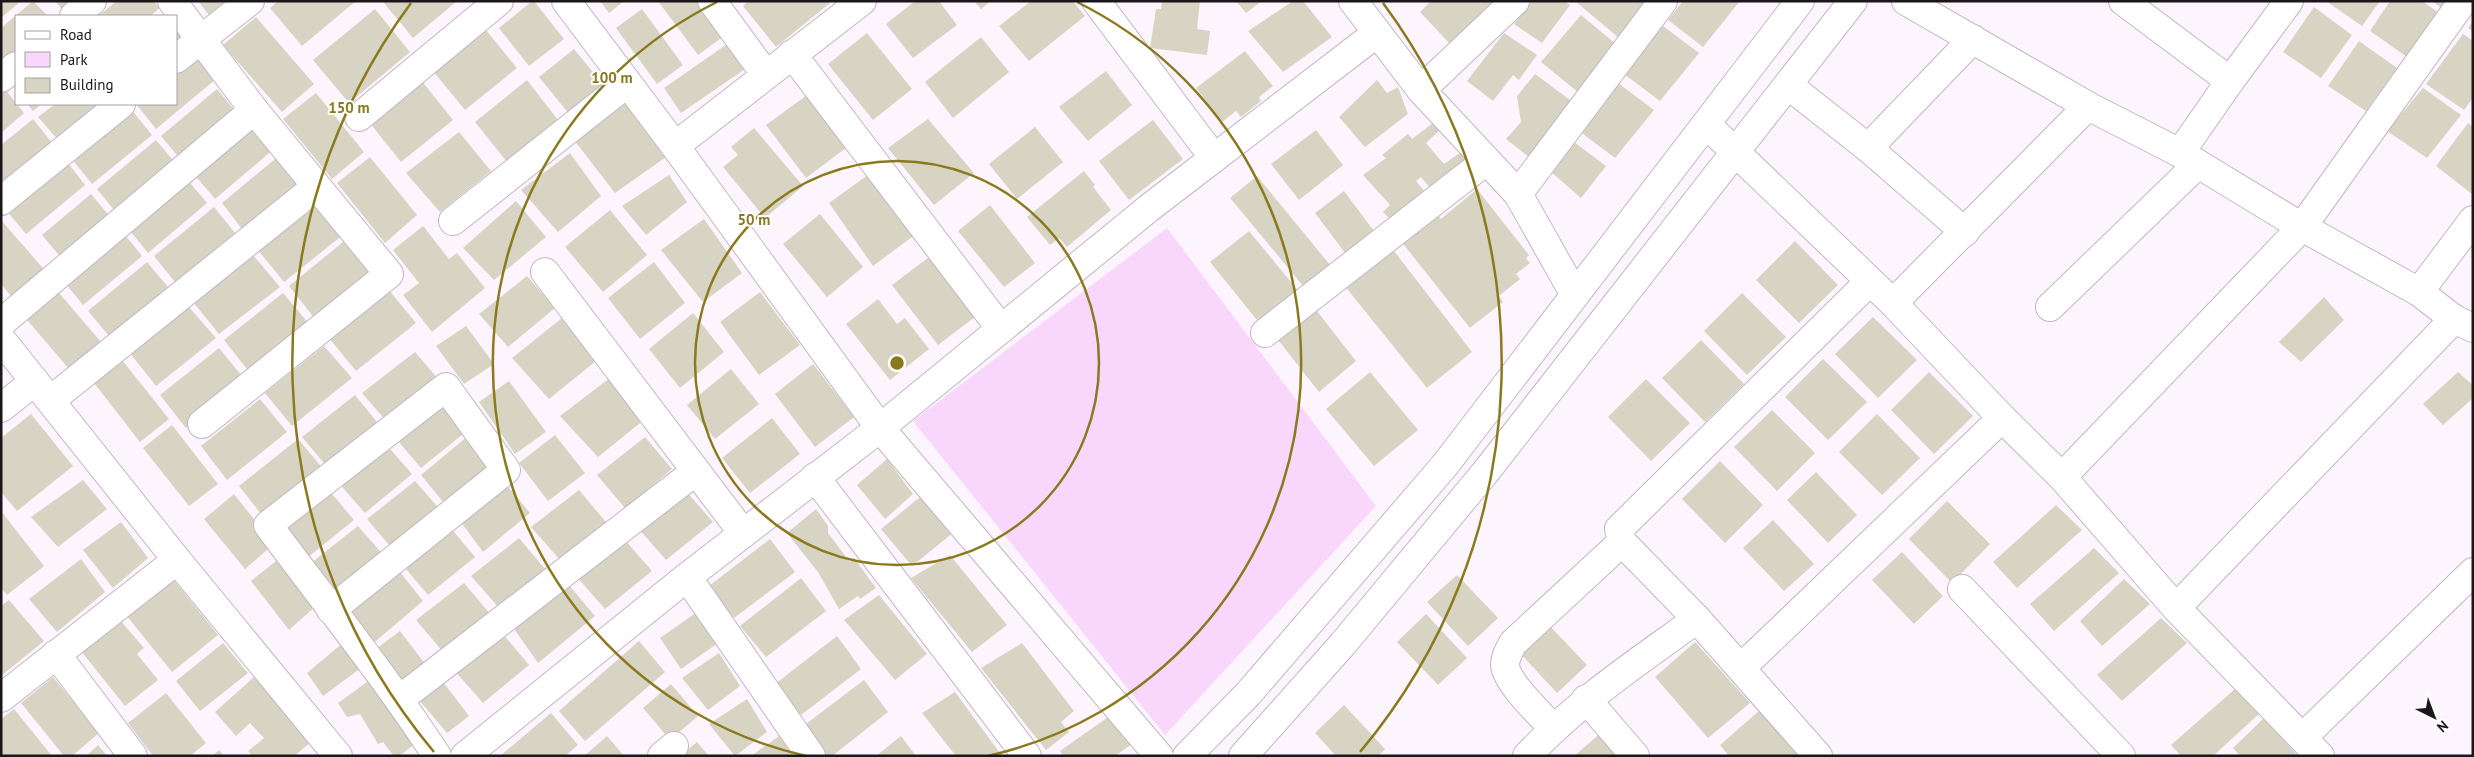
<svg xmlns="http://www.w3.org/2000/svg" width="2474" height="757" font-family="'PT Sans',sans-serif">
<rect width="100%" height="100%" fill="#fdf5fd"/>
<!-- green -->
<path fill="#f9d6fb" d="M1167,228L1376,506L1165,735L913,421Z"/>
<!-- building -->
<g fill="#d7d4c3">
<path d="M1,1H21L1,18Z"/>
<path d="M33,1L48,16H16V57L1,70V28Z"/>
<path d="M55,1H81L66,14Z"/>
<path d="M117,1H154L160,8L150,16H98Z"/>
<path d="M198,1H226L209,15Z"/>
<path d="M278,1H356L302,46L270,8Z"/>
<path d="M386,1H457L413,38L384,3Z"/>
<path d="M532,1H534L564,39L529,66L499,28Z"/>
<path d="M600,1H624L609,13Z"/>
<path d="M658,1H698L724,36L698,55Z"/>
<path d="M748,1H829L830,3L776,47L743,6Z"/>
<path d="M915,1H939L957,25L913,58L886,24Z"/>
<path d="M974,1H991L981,9Z"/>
<path d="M1031,1H1073L1085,16L1029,61L999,26Z"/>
<path d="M1162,1H1200L1197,29L1210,31L1207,55L1150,48L1156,9H1161Z"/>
<path d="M1236,1H1262L1246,13Z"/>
<path d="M1293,1H1303L1332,37L1283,72L1248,31Z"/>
<path d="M1431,1H1492L1494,4L1450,44L1420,12Z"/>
<path d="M1532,1H1564L1570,5L1542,43L1514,24Z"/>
<path d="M1575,1H1647L1619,38Z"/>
<path d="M1683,1H1740L1703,47L1668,20Z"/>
<path d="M2326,1H2380L2362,26Z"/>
<path d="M2390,1H2422L2439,13L2407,57L2370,31Z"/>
<path d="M2432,1H2449L2443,9Z"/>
<path d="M2314,7L2352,35L2321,78L2283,52Z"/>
<path d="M375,9L410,52L349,103L313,60Z"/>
<path d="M642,9L683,65L657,84L616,28Z"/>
<path d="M1581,15L1617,45L1579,93L1541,62Z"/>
<path d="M256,17L314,84L282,112L223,45Z"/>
<path d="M2473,21V31L2468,28Z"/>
<path d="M176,23L188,38L176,48Z"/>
<path d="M1663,26L1699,53L1660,101L1624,74Z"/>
<path d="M485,29L517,68L465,110L433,71Z"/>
<path d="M867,33L912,89L873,120L828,64Z"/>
<path d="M1504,33L1537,55L1519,80L1513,75L1493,101L1467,81Z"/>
<path d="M2463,34L2473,41V98L2464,110L2426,84Z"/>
<path d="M981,37L1009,72L953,118L925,82Z"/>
<path d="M2359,41L2397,68L2366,111L2328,86Z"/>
<path d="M730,42L748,67L681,113L664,88Z"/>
<path d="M574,49L605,87L570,115L539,77Z"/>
<path d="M1245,51L1273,86L1259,97L1261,101L1241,117L1236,111L1222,122L1196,88Z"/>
<path d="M195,54L216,79L156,129L136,104H176V69Z"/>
<path d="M1106,71L1132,105L1088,141L1059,107Z"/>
<path d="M1535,74L1574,103L1529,157L1506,139L1521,122L1517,96Z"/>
<path d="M421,80L453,120L401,162L369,122Z"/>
<path d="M527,80L558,120L507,162L475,122Z"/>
<path d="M1377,80L1387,93L1398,87L1408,114L1365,147L1339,117Z"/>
<path d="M1618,83L1654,110L1615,158L1579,131Z"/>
<path d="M4,88L24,113L1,133V91Z"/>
<path d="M2423,88L2461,115L2427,158L2387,131Z"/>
<path d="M217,89L237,113L181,160L161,136Z"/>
<path d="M316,93L364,152L332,179L283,119Z"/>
<path d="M807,95L846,148L806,178L766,125Z"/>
<path d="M628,102L666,157L615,193L574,140Z"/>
<path d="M27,104H42L33,111Z"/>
<path d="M55,104H104L59,141L38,117Z"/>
<path d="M131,109L152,135L92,184L71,158Z"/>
<path d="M33,119L53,144L1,189V145Z"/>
<path d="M928,119L974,173L934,205L888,148Z"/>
<path d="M1153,120L1183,159L1129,200L1099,161Z"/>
<path d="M1433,123L1440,130L1426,143L1444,164L1461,152L1469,161L1436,195L1421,177L1416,181L1430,198L1392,221L1383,212L1390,205L1363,175L1386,158L1382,155L1408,134L1412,139Z"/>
<path d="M2468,123L2473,127L2472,194L2436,166Z"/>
<path d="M254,124L274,149L215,199L193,173Z"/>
<path d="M1035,127L1063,162L1017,199L989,164Z"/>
<path d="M754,128L803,186L765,218L723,167L738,155L731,147Z"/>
<path d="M1316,130L1343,165L1299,200L1271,164Z"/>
<path d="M459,132L491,171L440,212L406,173Z"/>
<path d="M156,140L177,165L118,215L97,189Z"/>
<path d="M1574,142L1606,166L1581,198L1550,171Z"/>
<path d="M570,153L601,196L558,232L521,190Z"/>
<path d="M281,154L302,180L242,229L222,203Z"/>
<path d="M370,157L417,215L385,243L337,183Z"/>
<path d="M65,159L85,185L26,234L5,209Z"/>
<path d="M1084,171L1095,185L1093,187L1111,210L1067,247L1059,238L1050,245L1027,217Z"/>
<path d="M869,174L916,234L873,266L829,203Z"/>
<path d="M669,175L687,202L646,235L622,206Z"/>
<path d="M1257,176L1335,271L1309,293L1230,198Z"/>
<path d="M186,178L207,203L148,253L126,226Z"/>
<path d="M1477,189L1529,255L1526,258L1530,263L1516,274L1520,279L1499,296L1503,302L1470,328L1400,240L1435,211L1441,219Z"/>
<path d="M1344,191L1377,235L1348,257L1315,213Z"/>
<path d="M91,194L112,219L63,260L42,235Z"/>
<path d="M516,201L546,237L494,280L463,248Z"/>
<path d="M317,202L344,234L284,282L257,249Z"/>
<path d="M990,205L1035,263L1004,287L958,231Z"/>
<path d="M214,207L235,233L175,282L154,256Z"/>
<path d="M610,210L647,255L603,292L565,247Z"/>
<path d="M820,214L863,267L827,297L783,244Z"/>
<path d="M704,219L742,273L703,302L661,250Z"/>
<path d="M1,220L48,274L16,302L1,284Z"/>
<path d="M423,226L449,259L457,253L485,288L432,332L403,295L419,283L393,250Z"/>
<path d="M121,230L142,256L83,305L62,279Z"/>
<path d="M1249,231L1300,293L1261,325L1210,262Z"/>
<path d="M348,238L375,271L315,319L289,286Z"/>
<path d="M1795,241L1838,285L1799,323L1756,280Z"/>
<path d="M1391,247L1472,352L1427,388L1344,285Z"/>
<path d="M252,254L280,287L219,334L193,302Z"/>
<path d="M929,257L975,317L938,345L892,285Z"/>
<path d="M147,262L168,287L109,336L88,311Z"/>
<path d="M654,262L685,303L640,339L608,298Z"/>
<path d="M527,276L555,308L508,347L479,314Z"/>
<path d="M53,286L102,343L70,370L21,313Z"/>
<path d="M389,290L416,323L356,371L329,338Z"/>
<path d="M760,292L800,345L759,375L720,322Z"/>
<path d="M283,293L310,325L250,373L224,340Z"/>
<path d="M1742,293L1786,337L1747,375L1704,331Z"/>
<path d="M2324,297L2344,320L2301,362L2279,342Z"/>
<path d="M878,299L897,324L905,318L929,349L890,380L846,324Z"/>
<path d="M188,306L216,338L156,386L129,352Z"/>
<path d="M1313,306L1356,361L1319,392L1275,336Z"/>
<path d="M693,313L724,352L680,388L649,349Z"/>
<path d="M1873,317L1917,360L1878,398L1835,354Z"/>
<path d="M562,318L596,361L549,399L512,358Z"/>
<path d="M466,326L494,364L464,384L436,346Z"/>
<path d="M1701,340L1744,384L1705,422L1662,378Z"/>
<path d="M324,346L352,378L292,426L265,393Z"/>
<path d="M219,348L246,381L186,428L160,395Z"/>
<path d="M415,352L439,380L388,423L362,393Z"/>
<path d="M1823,359L1867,402L1828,440L1785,397Z"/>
<path d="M122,360L169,419L140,442L94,383Z"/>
<path d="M813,364L854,417L815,447L775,394Z"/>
<path d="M731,369L759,404L715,439L687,405Z"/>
<path d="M1370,372L1418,430L1374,466L1326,409Z"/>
<path d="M1929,372L1973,416L1934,454L1891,410Z"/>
<path d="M2458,372L2473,385V398L2443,425L2423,404Z"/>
<path d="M611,377L645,419L598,457L560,416Z"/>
<path d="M1646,379L1690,423L1651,461L1608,417Z"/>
<path d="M509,381L546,432L515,454L479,402Z"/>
<path d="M355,395L381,427L329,469L302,437Z"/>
<path d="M441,398L468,430L421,468L393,435Z"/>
<path d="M260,399L287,432L227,480L201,446Z"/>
<path d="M1772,410L1815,453L1777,491L1734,447Z"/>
<path d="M31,414L73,466L17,511L1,492V438Z"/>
<path d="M1877,414L1920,458L1882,495L1839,452Z"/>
<path d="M772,418L800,454L750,493L722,458Z"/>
<path d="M172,425L218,484L189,506L143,448Z"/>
<path d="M555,435L585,473L548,501L519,463Z"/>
<path d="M468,436L495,469L448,508L421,475Z"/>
<path d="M645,437L672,469L625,508L597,475Z"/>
<path d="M298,439L325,471L265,519L239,486Z"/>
<path d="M384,442L412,474L365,513L336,480Z"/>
<path d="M887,459L913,494L885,519L857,485Z"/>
<path d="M1720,461L1763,505L1725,543L1682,499Z"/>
<path d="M1816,472L1857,515L1828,543L1787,500Z"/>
<path d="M83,480L107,509L58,547L31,517Z"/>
<path d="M415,481L443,513L395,552L367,519Z"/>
<path d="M505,483L530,513L483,552L460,521Z"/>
<path d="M327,488L354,520L307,558L279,525Z"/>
<path d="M579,490L606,522L560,560L531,527Z"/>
<path d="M685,490L713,522L666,560L638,528Z"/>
<path d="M925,493L954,532L912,566L881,529Z"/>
<path d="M234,494L274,544L245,569L204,519Z"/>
<path d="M1947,501L1990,544L1952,583L1909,539Z"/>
<path d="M2056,505L2082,530L2017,588L1993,562Z"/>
<path d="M816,509L828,526V533L850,562L854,558L876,588L860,599L858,596L839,609L818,572L787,533Z"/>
<path d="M1,511L44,566L7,595L1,588Z"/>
<path d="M1773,520L1814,564L1784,591L1743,548Z"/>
<path d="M121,522L148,558L113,588L83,550Z"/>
<path d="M448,525L475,557L428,595L400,562Z"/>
<path d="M358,526L386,558L339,596L311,563Z"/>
<path d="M519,538L546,570L500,609L471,576Z"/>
<path d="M624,539L652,571L605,609L576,576Z"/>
<path d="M770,539L795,572L734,618L709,586Z"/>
<path d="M2094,548L2119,573L2054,631L2030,604Z"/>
<path d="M1902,552L1943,596L1914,624L1872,580Z"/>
<path d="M950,555L1007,625L972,652L911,578Z"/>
<path d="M281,557L316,606L289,630L251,581Z"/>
<path d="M81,559L105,592L57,632L29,599Z"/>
<path d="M400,572L423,601L370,646L342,614Z"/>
<path d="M1457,575L1498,618L1468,646L1427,602Z"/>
<path d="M801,578L826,611L766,657L740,626Z"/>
<path d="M173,579L218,635L172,672L126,615Z"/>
<path d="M2124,579L2150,604L2102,646L2080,621Z"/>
<path d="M464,583L491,615L444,653L416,620Z"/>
<path d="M568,584L595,616L538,663L512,626Z"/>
<path d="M879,595L927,654L895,680L844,620Z"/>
<path d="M9,600L44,641L1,676V606Z"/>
<path d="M697,612L718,643L681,669L660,638Z"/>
<path d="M1426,614L1467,658L1438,685L1397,642Z"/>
<path d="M2161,618L2187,643L2122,701L2097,675Z"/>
<path d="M120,620L144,648L137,654L158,680L125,706L81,651Z"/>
<path d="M1546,622L1587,665L1557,693L1517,650Z"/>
<path d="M400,631L426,665L404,683L376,649Z"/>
<path d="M502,633L529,665L483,703L454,670Z"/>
<path d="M837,636L861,669L801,715L775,684Z"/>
<path d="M639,641L665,672L585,741L559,711Z"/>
<path d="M344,642L365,665L323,696L307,673Z"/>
<path d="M1695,642L1750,703L1708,738L1655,677Z"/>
<path d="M223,643L248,673L200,711L176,681Z"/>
<path d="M1022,643L1074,711L1061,722L1069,732L1046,750L981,668Z"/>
<path d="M719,653L740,686L708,710L682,678Z"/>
<path d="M53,677L99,733L72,756H64L21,703Z"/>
<path d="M254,677L265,689H278L311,742L294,756H252L248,751L264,738L250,723L236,736L215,712Z"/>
<path d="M374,677L416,743L399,756H394L383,742L378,744L360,714L347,717L338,703Z"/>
<path d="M864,680L888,712L832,756H826L802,727Z"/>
<path d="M443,682L469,716L447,733L419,700Z"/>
<path d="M671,684L698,716L670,740L643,708Z"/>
<path d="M2235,689L2260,713L2213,756H2181L2171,745Z"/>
<path d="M955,692L1002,756H956L922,713Z"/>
<path d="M166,693L206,743L190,756H153L128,723Z"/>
<path d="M747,699L767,732L735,756L709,724Z"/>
<path d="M1344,705L1385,749L1378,756H1336L1315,733Z"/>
<path d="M14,709L52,756H1V719Z"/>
<path d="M1760,710L1801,756H1729L1720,745Z"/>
<path d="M551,713L578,745L565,756H500Z"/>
<path d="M1111,715L1132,744L1115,756H1063L1060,751Z"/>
<path d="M2264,718L2298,756H2240L2233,748Z"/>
<path d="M1602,732L1623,756H1574Z"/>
<path d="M607,736L624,756H584Z"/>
<path d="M779,736L793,756H751Z"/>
<path d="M901,736L916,756H876Z"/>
<path d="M697,742L709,756H680Z"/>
<path d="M98,745L107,756H86Z"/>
<path d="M219,750L224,756H212Z"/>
</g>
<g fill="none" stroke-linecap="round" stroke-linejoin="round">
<defs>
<g id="street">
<path d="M172,1L254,110L389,274L202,424"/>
<path d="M566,1L675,146L880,428L1159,756"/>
<path d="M712,1L766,75"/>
<path d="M1096,1L1214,158"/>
<path d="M1353,1L1421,90L1518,194L1575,295"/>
<path d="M1906,1L2088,106L2180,153L2302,227L2419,292L2454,319L2473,328"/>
<path d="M2123,1L2230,81"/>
<path d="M74,16L92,1"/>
<path d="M792,54L1001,329"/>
<path d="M176,59L250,1"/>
<path d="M1,78L16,66"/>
<path d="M1788,85L1868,148L1965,232"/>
<path d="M1421,90L1515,1"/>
<path d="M359,117L499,1"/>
<path d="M1706,124L1893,303L2002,418L2062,477L2176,608L2320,756"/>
<path d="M675,146L862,1"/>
<path d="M1868,148L1973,39"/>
<path d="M2180,153L2230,81L2289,1"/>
<path d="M1518,194L1663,1"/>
<path d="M1,201L121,104"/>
<path d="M453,221L626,84"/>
<path d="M545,272L743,533"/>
<path d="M2419,292L2473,220"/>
<path d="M1893,303L2088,106"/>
<path d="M2050,307L2198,164"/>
<path d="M1,323L254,110"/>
<path d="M1265,333L1486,161"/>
<path d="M51,400L316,187"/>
<path d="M1,408L35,381"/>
<path d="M815,477L1027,756"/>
<path d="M2062,477L2302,227L2463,1"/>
<path d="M687,577L811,756"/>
<path d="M1962,589L2121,756"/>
<path d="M2176,608L2454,319"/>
<path d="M331,610L506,470L446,387L268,525C325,602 385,676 437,756"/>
<path d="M56,654L133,756"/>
<path d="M1741,668L2002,418"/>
<path d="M1,698L177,560"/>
<path d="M400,699L696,471"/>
<path d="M1586,699L1635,756"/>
<path d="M1553,728C1541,715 1506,682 1505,665C1505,657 1509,651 1513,643L1622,542"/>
<path d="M2303,737L2473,572"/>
<path d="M465,756L687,577L880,428L1149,208L1377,33"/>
<path d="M662,756L674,746"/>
<path d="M1527,756C1577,702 1638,662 1697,619"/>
<path d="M1818,756L1697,619L1622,542L1619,529L1869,282"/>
</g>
<g id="secondary">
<path d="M1,339L177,560L338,756"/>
<path d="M1187,756L1248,694L1445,465L1800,1"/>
<path d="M1243,756L1342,645L1484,474L1853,1"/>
</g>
</defs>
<!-- street casing -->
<use href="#street" stroke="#c2b6c3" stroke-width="30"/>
<!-- secondary casing -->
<use href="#secondary" stroke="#c2b6c3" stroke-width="30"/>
<!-- street -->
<use href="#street" stroke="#fff" stroke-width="28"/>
<!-- secondary -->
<use href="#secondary" stroke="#fff" stroke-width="28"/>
</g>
<!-- distance rings -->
<g fill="none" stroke="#8b791d" stroke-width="2.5">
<circle cx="897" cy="363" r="202"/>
<path d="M806 756A403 403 0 0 1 717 2M1077 2A403 403 0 0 1 988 756"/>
<path d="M434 752A605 605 0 0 1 411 3M1383 3A605 605 0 0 1 1360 752"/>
</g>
<circle cx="897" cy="363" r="8" fill="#8b791d" stroke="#fff" stroke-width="2.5"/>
<g font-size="15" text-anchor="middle" font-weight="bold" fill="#8b791d" stroke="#fff" stroke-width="4" stroke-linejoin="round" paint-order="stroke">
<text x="612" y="83">100 m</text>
<text x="349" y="113">150 m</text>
<text x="754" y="225">50 m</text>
</g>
<!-- border -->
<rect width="2474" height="757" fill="none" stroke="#1a161a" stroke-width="5"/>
<!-- legend -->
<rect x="15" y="15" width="162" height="90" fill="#ffffff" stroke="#a3a2a3"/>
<rect x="25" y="31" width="25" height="8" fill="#ffffff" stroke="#a3a2a3"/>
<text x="60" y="40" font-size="15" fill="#1a161a">Road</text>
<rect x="25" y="52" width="25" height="15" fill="#f9d6fb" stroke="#a3a2a3"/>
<text x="60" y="65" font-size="15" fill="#1a161a">Park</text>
<rect x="25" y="78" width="25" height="15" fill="#d7d4c3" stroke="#a3a2a3"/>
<text x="60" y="90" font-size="15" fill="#1a161a">Building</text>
<!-- north arrow -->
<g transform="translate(2434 717) rotate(138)" stroke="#ffffff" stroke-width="4" paint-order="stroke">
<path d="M0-4L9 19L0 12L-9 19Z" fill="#1a161a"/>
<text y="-8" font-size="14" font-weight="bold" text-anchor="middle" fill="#1a161a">N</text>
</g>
</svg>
